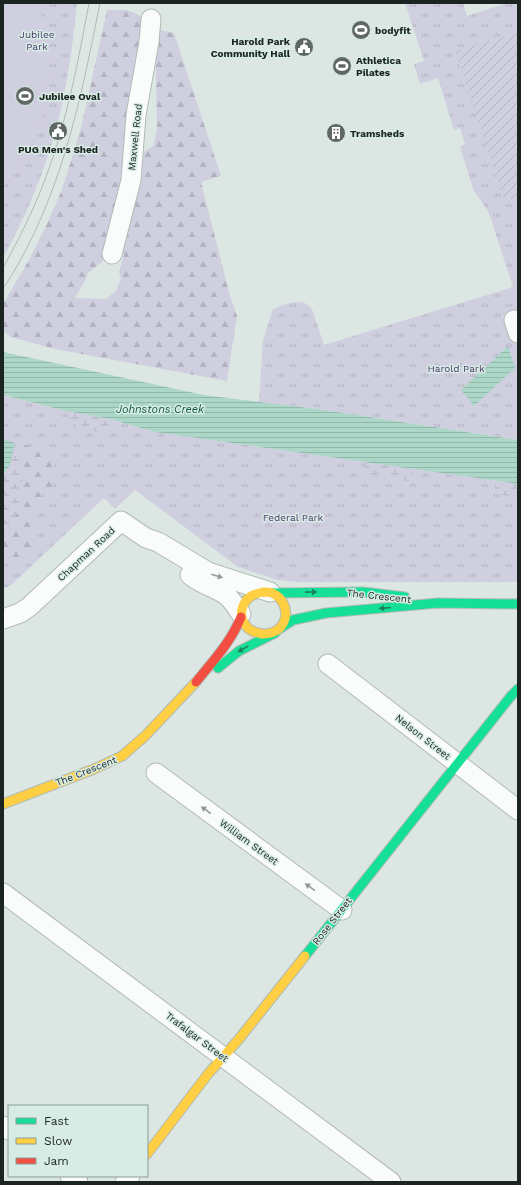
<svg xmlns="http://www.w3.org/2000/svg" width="521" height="1185" font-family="'Work Sans',sans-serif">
<defs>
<pattern id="grass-tufts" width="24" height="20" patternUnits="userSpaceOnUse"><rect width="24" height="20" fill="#d0cfe0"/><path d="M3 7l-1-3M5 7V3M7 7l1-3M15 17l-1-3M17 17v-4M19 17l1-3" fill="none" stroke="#b2b2c0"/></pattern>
<pattern id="forest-firs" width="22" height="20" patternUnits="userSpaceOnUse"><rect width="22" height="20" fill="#d0cfe0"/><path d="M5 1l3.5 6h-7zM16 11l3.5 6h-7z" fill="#b2b2c0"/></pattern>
<pattern id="wetland-marsh" width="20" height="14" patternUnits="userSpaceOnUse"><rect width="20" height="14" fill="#d0cfe0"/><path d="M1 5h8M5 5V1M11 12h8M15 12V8" fill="none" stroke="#b2b2c0"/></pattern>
<pattern id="garden-furrows" width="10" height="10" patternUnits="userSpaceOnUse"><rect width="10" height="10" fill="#d0cfe0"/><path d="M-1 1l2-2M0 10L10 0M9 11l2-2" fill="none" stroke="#b2b2c0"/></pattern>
<pattern id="water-rules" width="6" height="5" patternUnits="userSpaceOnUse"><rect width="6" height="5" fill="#acd6c8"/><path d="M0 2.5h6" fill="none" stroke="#93b8ac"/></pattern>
</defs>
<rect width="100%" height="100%" fill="#dce7e3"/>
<!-- grass -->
<g fill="url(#grass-tufts)">
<path d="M3,3H77C74,28 72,54 67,78C57,141 34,202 3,258Z"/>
<path d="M405,3H463L467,16L507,3H518V440L324,410L259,402L263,340L273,309C285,304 303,296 312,309L324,345L513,287L489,213L473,189L460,147L465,145L460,128L454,130L438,78L420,84L414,64L424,61Z"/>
<path d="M3,395L66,411L110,419L155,432L518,484V582H297L278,580L238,567L135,490L115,509L104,498L11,585L3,589Z"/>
</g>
<!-- forest -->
<g fill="url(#forest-firs)">
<path d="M107,10H127L146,18L123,179L114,229L102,262L88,273L86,279L75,298L106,299L116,291L121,279L119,272L124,254L116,252L133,208L141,182L144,152L154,145L157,128L155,29L174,33L221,176L201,182L230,296L237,316L227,381L55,349L11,337L3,331V304L29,260L46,226L61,192L72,158L82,124Z"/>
<path d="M15,443L34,447L51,457L58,473L51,489L40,497L35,511V533L31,548L19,562C15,559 4,554 3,548C1,538 7,534 11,527C25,499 26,472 15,443Z"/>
</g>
<!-- wetland -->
<g fill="url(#wetland-marsh)">
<path d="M66,411L110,419L108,433L78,429Z"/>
<path d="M15,443C27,476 25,510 3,537V474L10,465Z"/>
<path d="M364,461L415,469L409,481L368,475Z"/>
<path d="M495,481L518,484V497L495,494Z"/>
</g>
<!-- garden -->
<path fill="url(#garden-furrows)" d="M518,32V199H504L455,51Z"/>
<!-- pitch -->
<path fill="#d0cfe0" d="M3,3H37C43,17 45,30 47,44C54,99 39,146 3,187Z"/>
<!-- water -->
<g fill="url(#water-rules)">
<path d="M508,346L515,368L474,406L461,390Z"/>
<path d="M3,352L204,395L324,410L518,440V484L155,432L110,419L66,411L3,395Z"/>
<path d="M3,439L15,443L10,465L3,474Z"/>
</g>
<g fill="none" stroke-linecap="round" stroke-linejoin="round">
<defs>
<g id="street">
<path d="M112,254L131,180L136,115L149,42L151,19"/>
<path d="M514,320L518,333"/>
<path d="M190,575C201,585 216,587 227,596C233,601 237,608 241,614"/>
<path d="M3,619L20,613L29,607L121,521L146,538L158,542L208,572L270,592"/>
<path d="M328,664L518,810"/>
<path d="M156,773L342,910"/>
<path d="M3,893L391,1182"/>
<path d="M3,1126L9,1130"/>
<path d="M70,1176L78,1182"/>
<path d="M125,1182L130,1176"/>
</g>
<g id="fast">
<path d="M272,593L363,592L405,597"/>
<path d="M279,629L293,620L326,613L438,603L518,604"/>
<path d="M218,668L239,651L275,633"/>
<path d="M305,956L511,696L518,689"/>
</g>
<g id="slow">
<path d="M263,592C266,592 270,592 272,593C293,602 290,635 262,634C257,633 251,631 248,628C238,618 240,604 251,596C255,594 259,593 263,592Z"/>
<path d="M3,804L94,769L122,756L145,736L196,682"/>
<path d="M147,1154L208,1074L239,1039L305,956"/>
</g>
<path id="jam" d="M196,682C213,661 231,642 241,617"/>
</defs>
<!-- street casing -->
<use href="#street" stroke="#b1bab6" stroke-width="21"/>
<!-- fast casing -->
<use href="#fast" stroke="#b1bab6" stroke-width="11"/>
<!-- slow casing -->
<use href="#slow" stroke="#b1bab6" stroke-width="11"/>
<!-- jam casing -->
<use href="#jam" stroke="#b1bab6" stroke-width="11"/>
<!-- street -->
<use href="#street" stroke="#fafbfb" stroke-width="19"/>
<!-- fast -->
<use href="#fast" stroke="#16e098" stroke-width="9"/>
<!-- slow -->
<use href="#slow" stroke="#ffcf43" stroke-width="9"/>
<!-- jam -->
<use href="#jam" stroke="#f24e42" stroke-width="9"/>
<!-- tram -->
<g stroke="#b4b7b6" stroke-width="1">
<path d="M3,268C19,239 34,209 46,177C67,121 78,62 89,3"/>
<path d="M3,289C60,202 80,104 100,3"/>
</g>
</g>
<!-- one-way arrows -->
<defs><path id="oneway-solid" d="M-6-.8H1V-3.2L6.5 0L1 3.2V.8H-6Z"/></defs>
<g fill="#969a99">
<use href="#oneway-solid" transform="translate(217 576) rotate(18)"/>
<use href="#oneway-solid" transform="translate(206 810) rotate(-144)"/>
<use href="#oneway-solid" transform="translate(310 887) rotate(-144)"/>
</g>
<g fill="#19825c">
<use href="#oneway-solid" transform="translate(311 592) rotate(-1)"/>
<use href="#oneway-solid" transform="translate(385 608) rotate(175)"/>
<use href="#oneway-solid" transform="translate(243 649) rotate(150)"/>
</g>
<!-- icons -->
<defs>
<symbol id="stadium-disc" viewBox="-11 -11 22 22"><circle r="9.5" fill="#5f6865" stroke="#d7ece4"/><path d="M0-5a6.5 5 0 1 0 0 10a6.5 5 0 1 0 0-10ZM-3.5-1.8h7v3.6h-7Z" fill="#fff"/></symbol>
<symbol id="civic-disc" viewBox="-11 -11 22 22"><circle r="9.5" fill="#5f6865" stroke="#d7ece4"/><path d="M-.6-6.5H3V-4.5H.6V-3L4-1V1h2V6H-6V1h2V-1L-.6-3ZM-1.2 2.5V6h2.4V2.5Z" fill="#fff"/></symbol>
<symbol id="building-disc" viewBox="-11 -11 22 22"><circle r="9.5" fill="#5f6865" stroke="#d7ece4"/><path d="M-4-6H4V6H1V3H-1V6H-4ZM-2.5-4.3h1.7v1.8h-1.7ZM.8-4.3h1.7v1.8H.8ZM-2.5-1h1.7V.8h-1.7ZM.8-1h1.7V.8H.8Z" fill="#fff"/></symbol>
</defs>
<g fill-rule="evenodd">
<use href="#stadium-disc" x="350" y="19" width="22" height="22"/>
<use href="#civic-disc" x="293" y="36" width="22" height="22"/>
<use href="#stadium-disc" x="331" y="55" width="22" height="22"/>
<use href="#stadium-disc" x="14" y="85" width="22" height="22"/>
<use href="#civic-disc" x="47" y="120" width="22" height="22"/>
<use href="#building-disc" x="325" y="122" width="22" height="22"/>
</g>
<g text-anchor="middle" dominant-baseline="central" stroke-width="3" stroke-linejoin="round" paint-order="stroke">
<!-- poi labels -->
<g font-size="10" font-weight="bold" fill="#1c2421" stroke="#d7ece4" text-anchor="start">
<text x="375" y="30">bodyfit</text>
<text x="290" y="41" text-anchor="end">Harold Park<tspan x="290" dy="12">Community Hall</tspan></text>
<text x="356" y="60">Athletica<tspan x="356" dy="12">Pilates</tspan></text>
<text x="39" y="96">Jubilee Oval</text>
<text x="350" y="133">Tramsheds</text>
<text x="58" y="149" text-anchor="middle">PUG Men's Shed</text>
</g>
<!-- park labels -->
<g font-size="10" fill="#4f3a71" stroke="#d7ece4">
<text x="37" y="34">Jubilee<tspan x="37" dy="12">Park</tspan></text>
<text x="456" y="368">Harold Park</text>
<text x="293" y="517">Federal Park</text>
</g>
<!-- street labels -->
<g font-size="10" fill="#1c2421" stroke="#d7ece4">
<text transform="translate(135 137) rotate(-84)">Maxwell Road</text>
<text transform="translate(86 554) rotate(-43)">Chapman Road</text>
<text transform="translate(379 596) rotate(6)">The Crescent</text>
<text transform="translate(423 737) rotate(38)">Nelson Street</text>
<text transform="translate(86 771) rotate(-22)">The Crescent</text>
<text transform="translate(249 842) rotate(36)">William Street</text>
<text transform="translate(332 921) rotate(-52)">Rose Street</text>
<text transform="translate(197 1037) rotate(37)">Trafalgar Street</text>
</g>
<!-- water labels -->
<g font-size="11" font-style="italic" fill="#125a49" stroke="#d7ece4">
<text x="160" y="409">Johnstons Creek</text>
</g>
</g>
<!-- border -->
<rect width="521" height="1185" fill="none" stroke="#1c2421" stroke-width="8"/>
<!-- legend -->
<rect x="8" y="1105" width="140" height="72" fill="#d7ece4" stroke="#8c9c96"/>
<rect x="16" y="1118" width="20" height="6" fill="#16e098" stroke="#8c9c96"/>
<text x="44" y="1125" font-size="12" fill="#1c2421">Fast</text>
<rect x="16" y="1138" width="20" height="6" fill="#ffcf43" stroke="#8c9c96"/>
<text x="44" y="1145" font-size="12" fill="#1c2421">Slow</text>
<rect x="16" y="1158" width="20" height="6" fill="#f24e42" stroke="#8c9c96"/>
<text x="44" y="1165" font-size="12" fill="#1c2421">Jam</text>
</svg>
